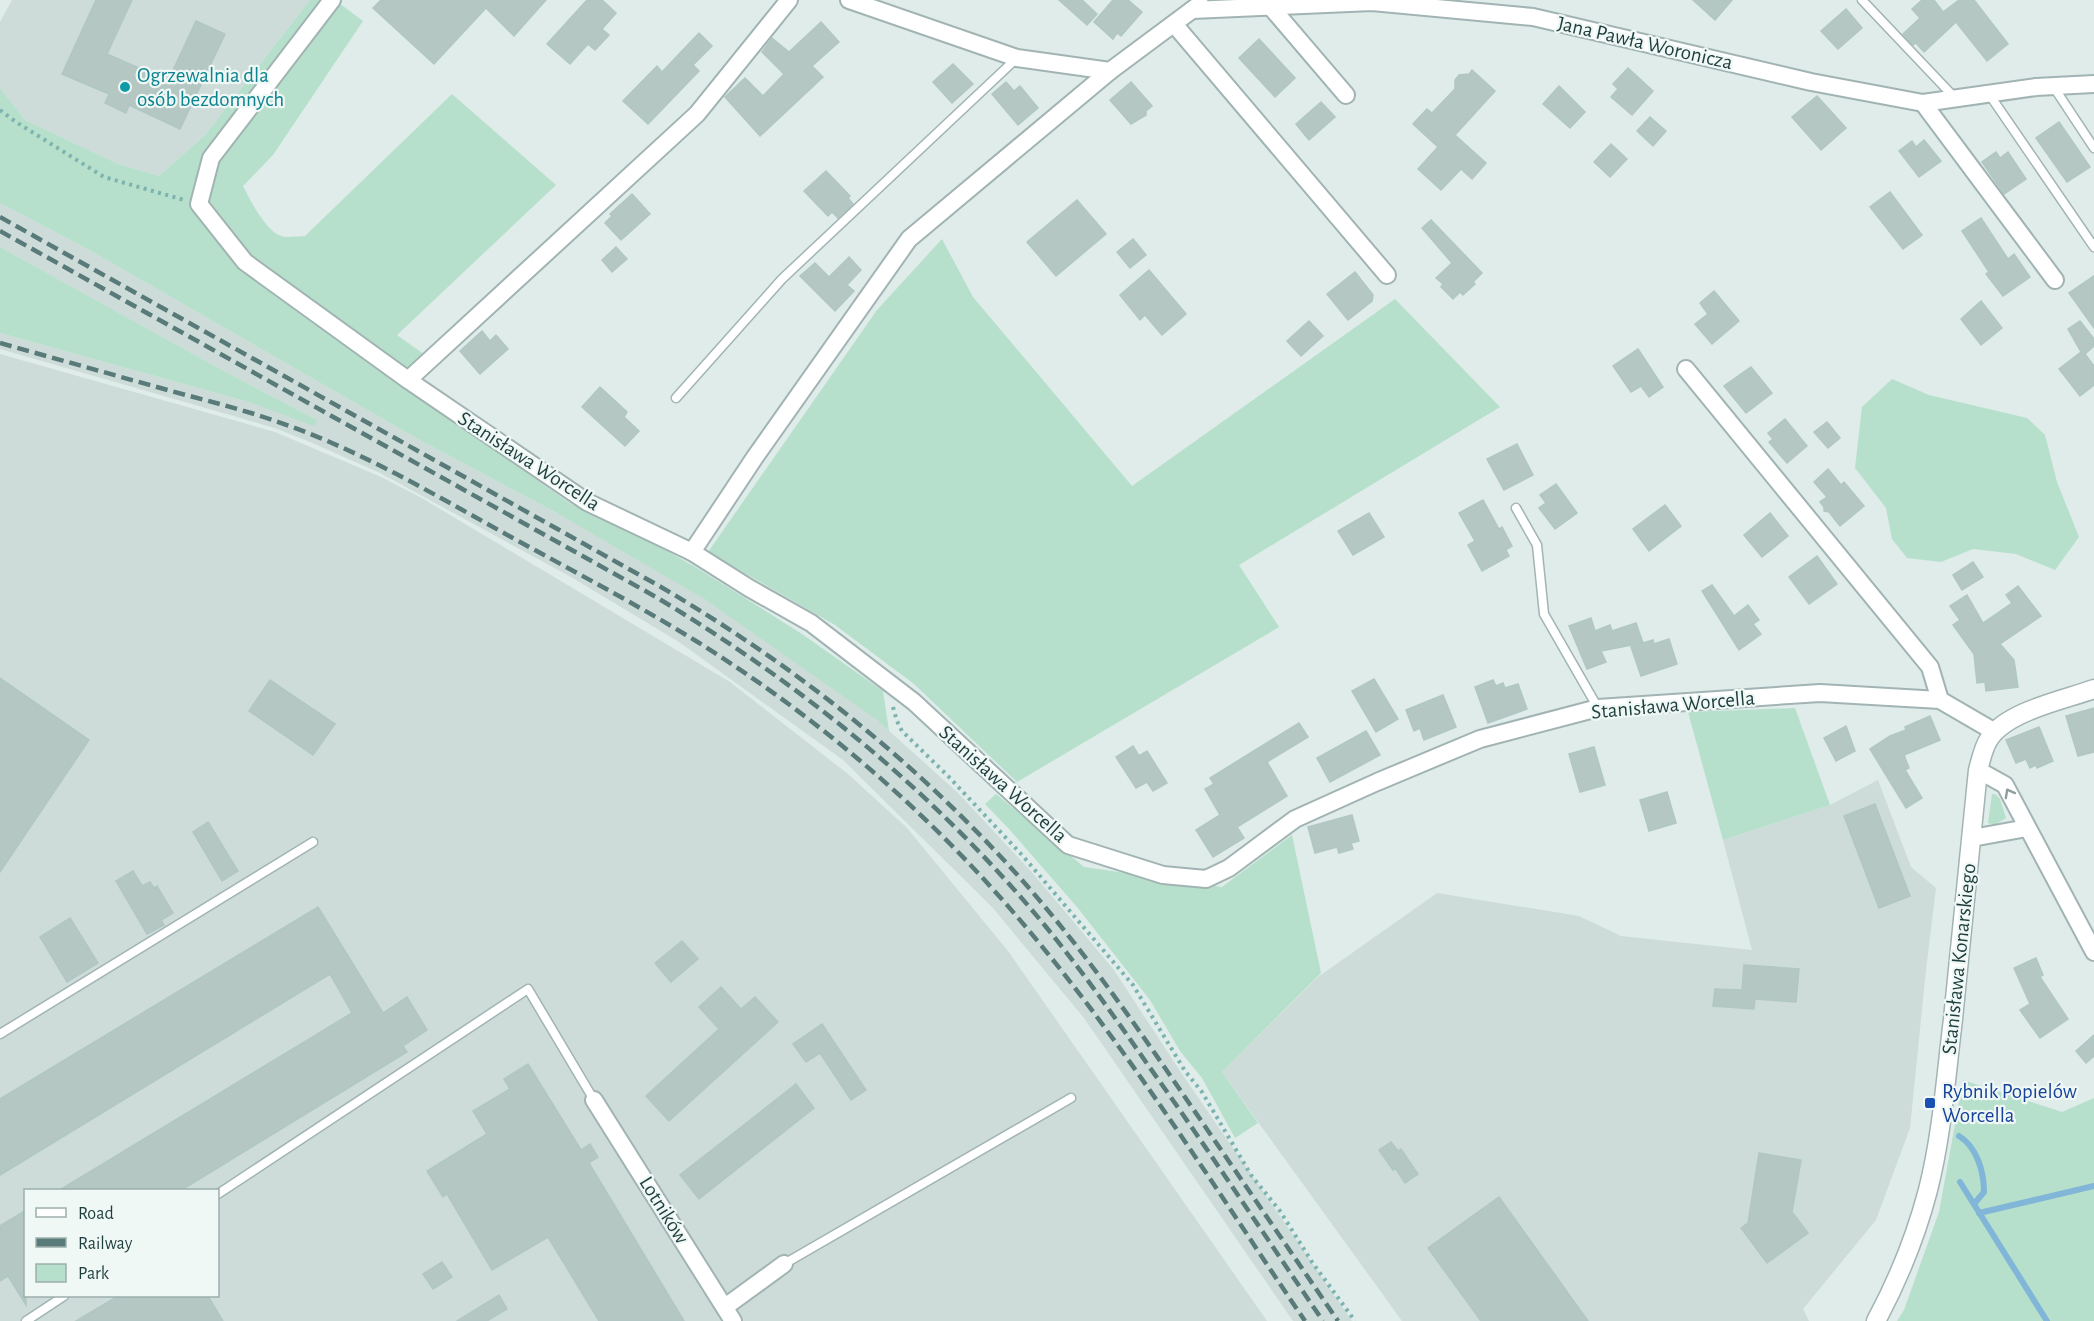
<svg xmlns="http://www.w3.org/2000/svg" width="2094" height="1321" font-family="'Alegreya Sans',sans-serif">
<rect width="100%" height="100%" fill="#dfecea"/>
<!-- built -->
<g fill="#cddcd9" fill-rule="evenodd">
<path d="M12,0H310L205,135L159,176L118,164L25,120L0,88V22Z"/>
<path d="M0,203L84,247L418,439L596,534L706,600L797,658L877,720L957,792L1030,870L1114,970L1182,1074L1352,1321H1293L1084,1018L992,907L843,760L679,642L571,577L380,473L310,442L277,429L237,417L0,349V333L249,402L279,412L317,420L220,369L0,247Z"/>
<path d="M0,354L275,432L379,476L420,497L730,682L848,774L907,828L1008,951L1267,1321H0ZM26,1190H218V1296H26Z"/>
<path d="M1878,780L1911,867L1936,888L1926,970L1910,1128L1876,1220L1803,1309L1809,1321H1402L1222,1072L1318,977L1437,893L1579,916L1621,936L1752,950L1723,840L1830,805Z"/>
</g>
<!-- green -->
<g fill="#b6e0cb">
<path d="M310,0H335L363,21L273,155L243,186C250,200 266,231 281,236C287,238 298,236 305,236L452,94L556,185L397,335L425,355L405,388L571,504L632,531L697,568L802,634L883,691L889,731L877,720L706,600L557,513L418,439L84,247L0,203V88L25,120L118,164L159,176L205,135Z"/>
<path d="M942,239L973,297L1132,486L1395,299L1500,407L1239,565L1279,627L1017,782L914,684L835,625L708,552L877,310Z"/>
<path d="M0,247L220,369L317,420L314,426L249,402L0,333Z"/>
<path d="M1892,379L1929,395L2027,418L2045,435L2057,482L2079,537L2055,570L2016,554L1973,549L1941,562L1907,558L1892,539L1886,508L1855,468L1862,407Z"/>
<path d="M1795,708L1830,805L1723,840L1688,712Z"/>
<path d="M996,794L1084,867L1222,887L1292,835L1321,973L1222,1072L1258,1123L1235,1138L1202,1078L1180,1051L1150,1000L1077,907L1009,829L985,804Z"/>
<path d="M1992,794H1995L2000,799L2006,818L1994,825L1988,823Z"/>
<path d="M1963,1080L2062,1112L2094,1098V1321H1897L1904,1310L1939,1212Z"/>
</g>
<g fill="none" stroke-linecap="round" stroke-linejoin="round">
<!-- stream -->
<g stroke="#81b6d8" stroke-width="6">
<path d="M1959,1136C1977,1147 1984,1172 1984,1192L1974,1204"/>
<path d="M1960,1182L2047,1321"/>
<path d="M1979,1213L2094,1186"/>
</g>
</g>
<!-- building -->
<g fill="#b4c7c3" stroke="#b1c7c3" stroke-width="1.5">
<path d="M96,0H132L107,54L168,81L196,21L225,34L180,129L129,105L126,113L105,103L109,94L62,74Z"/>
<path d="M381,0H546L514,36L486,8L434,64L373,8Z"/>
<path d="M587,0H602L616,13L602,29L609,35L595,50L588,44L570,64L547,44Z"/>
<path d="M1059,0H1082L1097,14L1087,25Z"/>
<path d="M1113,0H1128L1142,12L1121,36L1117,33L1113,39L1094,22Z"/>
<path d="M1693,0H1732L1715,20Z"/>
<path d="M1922,0H1934L1943,12L1959,0H1974L2008,44L1987,61L1956,22L1924,52L1916,43L1913,45L1903,34L1920,18L1912,9Z"/>
<path d="M1846,9L1862,28L1838,49L1821,31Z"/>
<path d="M821,22L839,42L812,66L823,77L760,136L725,97L745,78L763,96L784,74L762,52L772,38L789,52Z"/>
<path d="M699,33L712,46L693,65L699,71L648,124L623,101L657,66L662,72Z"/>
<path d="M1259,39L1295,78L1275,97L1239,58Z"/>
<path d="M953,64L973,84L952,103L933,82Z"/>
<path d="M1628,68L1653,91L1632,115L1611,97L1618,89L1613,84Z"/>
<path d="M1472,70L1495,91L1455,135L1486,163L1472,179L1461,169L1441,190L1418,169L1438,147L1413,124L1427,109L1432,113L1455,89V80L1459,75L1469,74Z"/>
<path d="M1006,82L1014,91L1020,86L1038,108L1018,125L992,94Z"/>
<path d="M1131,82L1152,106L1146,111V115L1131,124L1110,100Z"/>
<path d="M1559,86L1585,112L1570,128L1543,104Z"/>
<path d="M1817,96L1846,128L1821,150L1792,117Z"/>
<path d="M1321,102L1335,117L1309,140L1296,124Z"/>
<path d="M1650,117L1666,131L1653,146L1637,131Z"/>
<path d="M2059,122L2090,167L2067,182L2036,138Z"/>
<path d="M1924,140L1941,161L1919,177L1899,151L1912,141L1916,147Z"/>
<path d="M1611,144L1627,159L1610,177L1594,162Z"/>
<path d="M1996,152L2000,158L2008,152L2026,179L2004,194L1982,162Z"/>
<path d="M826,171L850,196L848,198L853,204L838,218L832,212L828,216L804,191Z"/>
<path d="M1890,192L1922,235L1903,249L1870,207Z"/>
<path d="M632,194L650,214L621,240L605,223L612,216L610,214Z"/>
<path d="M1077,200L1106,234L1056,276L1027,242Z"/>
<path d="M1981,218L2008,259L2014,254L2030,277L2003,296L1986,274L1989,272L1962,231Z"/>
<path d="M1431,220L1482,273L1473,282L1475,284L1463,295L1460,292L1453,299L1441,287L1443,284L1436,278L1452,263L1422,228Z"/>
<path d="M1133,239L1146,255L1130,268L1117,252Z"/>
<path d="M616,247L627,259L612,272L602,260Z"/>
<path d="M849,257L861,270L847,285L854,291L835,311L800,276L815,263L829,277Z"/>
<path d="M1149,270L1186,314L1162,335L1145,315L1140,320L1120,295Z"/>
<path d="M1355,272L1373,295L1372,301L1348,320L1327,294Z"/>
<path d="M2094,276V328L2069,293Z"/>
<path d="M1714,291L1739,321L1712,344L1695,324L1708,314L1700,303Z"/>
<path d="M1981,301L2002,328L1981,345L1961,319Z"/>
<path d="M1309,321L1323,336L1301,356L1287,341Z"/>
<path d="M2080,321L2094,339V346L2085,354L2094,366V385L2080,396L2059,369L2081,352L2068,329Z"/>
<path d="M482,331L490,341L496,335L508,349L480,374L460,351Z"/>
<path d="M1638,349L1663,387L1649,397L1641,386L1631,392L1613,366Z"/>
<path d="M1751,367L1772,393L1746,413L1724,386Z"/>
<path d="M600,387L627,412L624,417L639,431L625,446L582,407Z"/>
<path d="M1785,419L1807,446L1787,463L1769,442L1773,439L1768,433Z"/>
<path d="M1827,422L1840,438L1828,448L1814,432Z"/>
<path d="M1517,444L1533,475L1504,490L1487,459Z"/>
<path d="M1828,469L1841,485L1844,482L1864,506L1840,526L1829,512L1824,511V507L1820,502L1827,497L1814,482Z"/>
<path d="M1556,484L1577,513L1555,529L1539,508L1546,503L1540,495Z"/>
<path d="M1483,500L1499,529L1502,527L1512,546L1506,550L1509,556L1482,571L1468,545L1475,541L1459,513Z"/>
<path d="M1665,505L1681,526L1649,551L1633,529Z"/>
<path d="M1369,513L1384,537L1353,555L1338,531Z"/>
<path d="M1770,513L1788,536L1762,557L1744,535Z"/>
<path d="M1817,556L1837,584L1809,604L1789,577Z"/>
<path d="M1973,562L1983,577L1962,590L1953,575Z"/>
<path d="M1712,585L1734,616L1748,605L1759,620L1753,624L1761,634L1739,650L1702,591Z"/>
<path d="M2018,586L2041,616L2000,644L2014,660L2018,687L1986,691L1985,682L1977,683L1974,654L1953,625L1960,620L1950,606L1967,595L1983,623L2012,603L2006,595Z"/>
<path d="M1591,618L1595,631L1610,625L1612,631L1636,623L1643,643L1653,640L1654,644L1669,639L1677,664L1641,676L1631,647L1642,643L1601,651L1606,662L1587,669L1569,626Z"/>
<path d="M0,678L89,740L0,872Z"/>
<path d="M1374,679L1398,719L1376,732L1352,691Z"/>
<path d="M270,680L335,724L313,755L249,711Z"/>
<path d="M1493,680L1496,686L1503,683L1505,688L1518,684L1527,709L1488,723L1475,687Z"/>
<path d="M1443,695L1456,727L1424,740L1420,728L1414,731L1406,710Z"/>
<path d="M2094,708V752L2078,756L2066,716Z"/>
<path d="M1930,716L1940,740L1904,755L1909,768L1905,770L1922,798L1906,808L1870,749L1890,736L1906,730L1905,727Z"/>
<path d="M1299,723L1308,737L1267,762L1287,796L1237,827L1244,838L1213,857L1196,830L1220,815L1205,789L1214,784L1210,778Z"/>
<path d="M1846,726L1855,751L1836,761L1824,738Z"/>
<path d="M2039,727L2053,761L2037,768L2036,765L2030,768L2026,759L2016,763L2006,740Z"/>
<path d="M1366,731L1380,755L1330,782L1317,758Z"/>
<path d="M1133,746L1139,756L1147,751L1167,783L1153,791L1147,782L1136,788L1116,757Z"/>
<path d="M1594,747L1605,785L1580,792L1569,754Z"/>
<path d="M1667,792L1676,823L1649,831L1640,800Z"/>
<path d="M1875,804L1910,896L1879,908L1844,816Z"/>
<path d="M1352,815L1359,841L1351,843L1353,849L1339,853L1337,847L1315,853L1308,827Z"/>
<path d="M208,822L238,871L222,881L193,832Z"/>
<path d="M133,871L142,886L150,882L154,888L157,886L173,913L161,920L164,925L147,934L116,881Z"/>
<path d="M318,907L383,1013L407,997L427,1030L403,1046L407,1052L180,1191H58L352,1013L330,974L0,1175V1099Z"/>
<path d="M70,918L98,963L67,982L40,937Z"/>
<path d="M682,941L698,959L671,982L655,963Z"/>
<path d="M2036,958L2043,975L2040,977L2068,1019L2040,1038L2020,1010L2030,1004L2014,968Z"/>
<path d="M1744,965L1799,969L1796,1002L1755,999L1754,1009L1713,1006L1715,989L1742,990Z"/>
<path d="M721,987L741,1009L755,997L778,1022L669,1121L646,1096L719,1029L699,1007Z"/>
<path d="M822,1024L866,1090L851,1100L820,1053L806,1062L793,1044Z"/>
<path d="M2094,1035V1056L2086,1063L2076,1051Z"/>
<path d="M528,1064L581,1150L590,1144L598,1157L589,1163L684,1321H599L548,1237L492,1270L447,1194L443,1197L427,1171L487,1134L473,1111L510,1089L504,1079Z"/>
<path d="M796,1084L814,1108L699,1199L680,1175Z"/>
<path d="M1391,1142L1398,1151L1401,1149L1418,1174L1405,1183L1396,1169L1393,1170L1379,1150Z"/>
<path d="M1759,1153L1801,1160L1792,1212L1808,1233L1767,1263L1741,1228L1748,1223Z"/>
<path d="M1499,1197L1588,1321H1481L1428,1248Z"/>
<path d="M26,1210V1305L8,1276L0,1281V1226Z"/>
<path d="M442,1262L452,1277L433,1289L423,1274Z"/>
<path d="M499,1295L507,1309L487,1321H457Z"/>
<path d="M118,1296H208L223,1321H76Z"/>
</g>
<g fill="none" stroke-linecap="round" stroke-linejoin="round">
<defs>
<g id="service">
<path d="M1862,0L1955,98"/>
<path d="M2053,86L2094,148"/>
<path d="M1989,94L2094,247"/>
<path d="M676,398L782,279L1017,58"/>
<path d="M1516,508L1537,545L1544,614L1598,708"/>
<path d="M0,1034L313,842"/>
<path d="M218,1194L528,989L594,1100"/>
<path d="M784,1264L1071,1098"/>
<path d="M26,1321L64,1296"/>
</g>
<g id="minor">
<path d="M332,0L211,158L199,204L245,262L408,380L587,502L692,552L749,588L811,623L914,702L1068,845L1163,875L1206,879L1229,868L1295,819L1377,782L1480,739L1598,708L1820,693L1940,700L1995,732"/>
<path d="M849,0L1017,58L1110,71L1200,4"/>
<path d="M1270,6L1346,95"/>
<path d="M1192,10L1372,2L1533,17L1811,82L1923,103L2036,87L2094,84"/>
<path d="M1174,24L1387,275"/>
<path d="M1923,103L2055,280"/>
<path d="M1686,369L1930,667L1940,700"/>
<path d="M408,380L697,114L789,0"/>
<path d="M692,552L755,457L909,239L1110,71"/>
<path d="M1978,770L2005,785L2094,952"/>
<path d="M1972,838L2027,828"/>
<path d="M594,1100L733,1321"/>
<path d="M725,1307L784,1264"/>
</g>
<path id="tertiary" d="M1876,1321C1898,1280 1916,1236 1928,1190C1942,1135 1946,1076 1953,1019C1962,936 1970,853 1978,770C1981,760 1983,748 1989,739C2007,711 2064,700 2094,689"/>
</defs>
<!-- service casing -->
<use href="#service" stroke="#a1b4b3" stroke-width="11"/>
<!-- minor casing -->
<use href="#minor" stroke="#a1b4b3" stroke-width="20"/>
<!-- tertiary casing -->
<use href="#tertiary" stroke="#a1b4b3" stroke-width="21"/>
<!-- path -->
<g stroke="#7cb3af" stroke-width="4" stroke-dasharray="3 4.5" stroke-linecap="butt">
<path d="M0,110L16,122L104,177L184,200"/>
<path d="M893,707L897,721L902,731L949,777L1022,855L1133,985L1185,1071L1202,1092L1251,1175L1280,1211L1312,1262L1355,1321"/>
</g>
<!-- service -->
<use href="#service" stroke="#fff" stroke-width="8"/>
<!-- minor -->
<use href="#minor" stroke="#fff" stroke-width="16"/>
<!-- tertiary -->
<use href="#tertiary" stroke="#fff" stroke-width="18"/>
<!-- rail -->
<g stroke="#587a79" stroke-width="4.5" stroke-dasharray="12 6" stroke-linecap="butt">
<path d="M0,217L661,587C787,661 901,750 1001,857C1072,933 1131,1018 1189,1103C1239,1176 1288,1248 1338,1321"/>
<path d="M0,231L656,597C792,679 913,775 1018,894C1066,948 1107,1006 1148,1065C1208,1149 1265,1236 1323,1321"/>
<path d="M0,343C57,359 114,375 171,391C212,402 253,412 292,427C369,455 440,498 511,537C573,571 636,604 696,641C808,711 911,797 999,896C1114,1025 1208,1178 1305,1321"/>
</g>
</g>
<!-- one-way arrows -->
<defs><path id="oneway-chevron" d="M-2-3.5L2.5 0L-2 3.5" fill="none" stroke-width="1.6" stroke-linecap="round" stroke-linejoin="round" transform="scale(1.5)"/></defs>
<use stroke="#8e9e9e" href="#oneway-chevron" transform="translate(2009 793) rotate(-119)"/>
<!-- markers -->
<circle fill="#0f9aa8" stroke="#f0f8f6" stroke-width="2" cx="125" cy="87" r="6"/>
<rect fill="#1a4fb4" stroke="#f0f8f6" stroke-width="2" x="1924" y="1097" width="12" height="12" rx="3"/>
<g text-anchor="middle" dominant-baseline="central" stroke-width="4.5" stroke-linejoin="round" paint-order="stroke">
<!-- street labels -->
<g font-size="21" fill="#1e3e3d" stroke="#f0f8f6">
<text transform="translate(1645 43) rotate(13)">Jana Pawła Woronicza</text>
<text transform="translate(529 461) rotate(33)">Stanisława Worcella</text>
<text transform="translate(1673 705) rotate(-5)">Stanisława Worcella</text>
<text transform="translate(1003 784) rotate(42)">Stanisława Worcella</text>
<text transform="translate(1959 959) rotate(-84)">Stanisława Konarskiego</text>
<text transform="translate(664 1210) rotate(58)">Lotników</text>
</g>
<!-- culture labels -->
<g font-size="21" fill="#0d838f" stroke="#f0f8f6" text-anchor="start">
<text x="137" y="75">Ogrzewalnia dla<tspan x="137" dy="24">osób bezdomnych</tspan></text>
</g>
<!-- transit labels -->
<g font-size="21" fill="#164399" stroke="#f0f8f6" text-anchor="start">
<text x="1942" y="1091">Rybnik Popielów<tspan x="1942" dy="24">Worcella</tspan></text>
</g>
</g>
<!-- legend -->
<rect x="24" y="1189" width="195" height="108" fill="#f0f8f6" stroke="#9caeac" stroke-width="1.5"/>
<rect x="36" y="1208" width="30" height="9" fill="#ffffff" stroke="#9caeac" stroke-width="1.5"/>
<text x="78" y="1219" font-size="18" fill="#1e3e3d">Road</text>
<rect x="36" y="1238" width="30" height="9" fill="#587a79" stroke="#9caeac" stroke-width="1.5"/>
<text x="78" y="1249" font-size="18" fill="#1e3e3d">Railway</text>
<rect x="36" y="1264" width="30" height="18" fill="#b6e0cb" stroke="#9caeac" stroke-width="1.5"/>
<text x="78" y="1279" font-size="18" fill="#1e3e3d">Park</text>
</svg>
